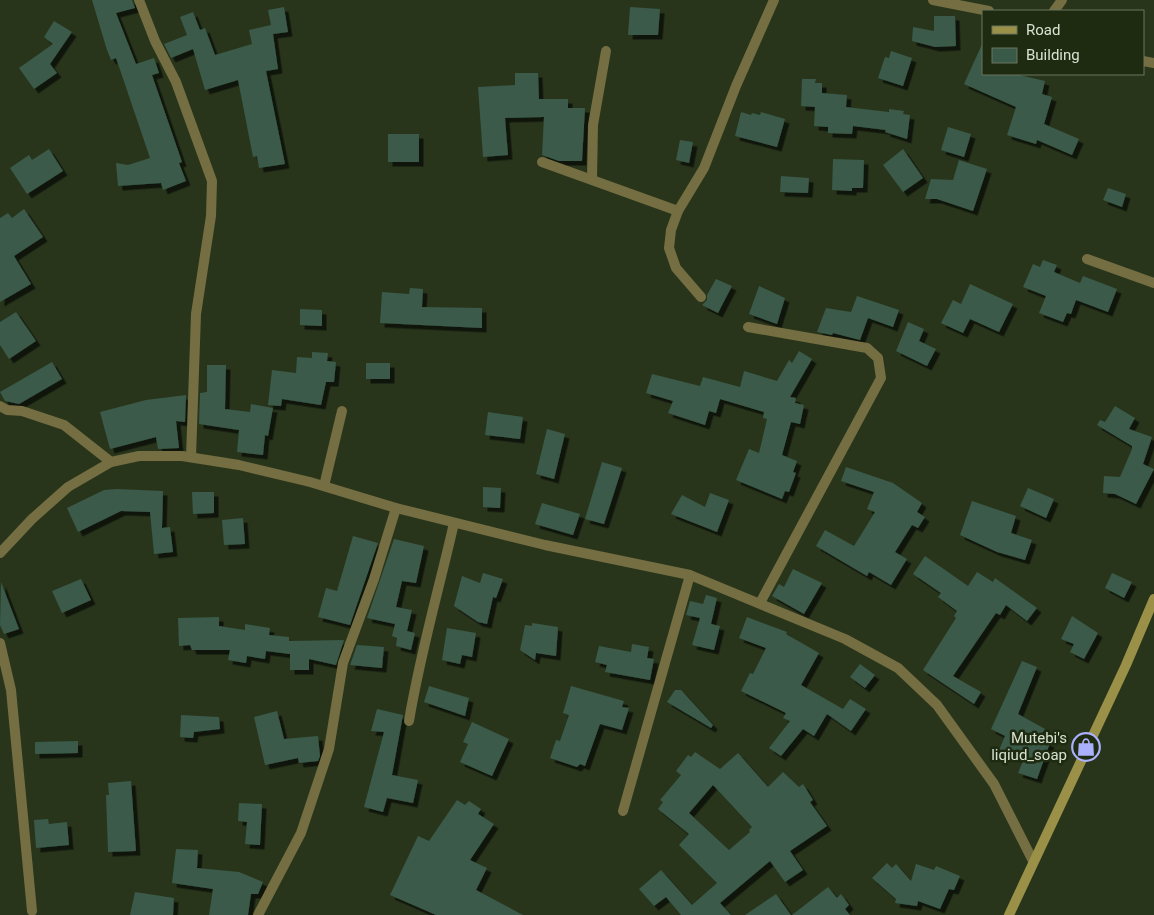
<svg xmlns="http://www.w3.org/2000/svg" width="1154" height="915" font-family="Roboto,sans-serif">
<defs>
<filter id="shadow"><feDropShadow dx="4.5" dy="4.5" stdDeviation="0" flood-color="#0009"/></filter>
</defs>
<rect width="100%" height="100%" fill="#28351b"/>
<!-- building -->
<g fill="#3a5a49" fill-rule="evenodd" filter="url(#shadow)">
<path d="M92,0H132L135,8L116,13L136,64L154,58L159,73L152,75L182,162L179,163L186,181L163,190L161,183L118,186L116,163L128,165L150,158L116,58L111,60L107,50Z"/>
<path d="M284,7L288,32L273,34L278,69L266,71L285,164L259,168L257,156L253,157L238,80L205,90L193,49L171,58L164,44L187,35L180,17L193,12L200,30L205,28L215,55L252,44L249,30L271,25L268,10Z"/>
<path d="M630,7L660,9L658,35H628Z"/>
<path d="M934,16H955L956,46L935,47L912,41L913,27L934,31Z"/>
<path d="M54,21L72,32L50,64L57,73L34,89L19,68L53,44L44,37Z"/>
<path d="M983,42V74H1015L1045,81L1042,94L1052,97L1044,124L1079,139L1072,155L1037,140L1036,144L1007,135L1016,107L964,84Z"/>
<path d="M891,51L912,58L903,86L878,78L885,57L889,58Z"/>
<path d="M515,73H538L539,99H568V108H585L582,161H559L542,155L544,117L505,118L508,155L483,157L478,87L515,85Z"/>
<path d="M802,79H816L815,83H822V93L847,95L846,107L889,112V109L904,111L903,114L910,115L907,139L885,132L886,130L853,126L852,134L828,133V127L814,126L815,107L801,106Z"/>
<path d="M741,112L751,115L752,113L760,115L761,112L785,119L777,147L735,136Z"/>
<path d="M948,127L971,134L964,157L941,150Z"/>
<rect x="388" y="134" width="31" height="28"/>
<path d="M680,140L693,142L689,163L676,160Z"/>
<path d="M49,149L63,171L27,194L10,168L29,155L32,160Z"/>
<path d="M903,149L923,178L903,192L883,165Z"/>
<path d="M833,159L864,160L863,188H852V191L832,190Z"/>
<path d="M959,160L987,169L973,211L937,199H925L931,179L953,180Z"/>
<path d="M781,176L809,178L808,193L780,192Z"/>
<path d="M1108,188L1126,194L1122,207L1103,200Z"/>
<path d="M24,209L43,237L14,256L31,284L0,302V218L8,213L12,218Z"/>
<path d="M1043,260L1057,265L1054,272L1080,283L1083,276L1117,289L1108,312L1076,300L1071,314L1067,313L1063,322L1039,313L1046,296L1023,287L1033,264L1040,267Z"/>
<path d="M716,279L732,286L718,313L702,305L707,300V295Z"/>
<path d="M970,284L1013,304L999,332L970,319L963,333L941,323L953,300L961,304Z"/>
<path d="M759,286L785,298L777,324L749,314Z"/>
<path d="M410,288L423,289L422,307L482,308V328L380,323L382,292L409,294Z"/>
<path d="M857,296L899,310L893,327L868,318L860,340L833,333L832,335L817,332L826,308L851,312Z"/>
<path d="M300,309L322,310V326L300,325Z"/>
<path d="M16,312L36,341L9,359L0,345V322Z"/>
<path d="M908,322L924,329L919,341L936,349L927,366L896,351Z"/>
<path d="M799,351L812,359L790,397L796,398L795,403L804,405L800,424L791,422L782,455L797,461L793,472L796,473L789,492L785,491L782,499L736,480L749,449L759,453L767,419L763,418L764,412L720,399L716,413L709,411L705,425L668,413L673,401L646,393L652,374L700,386L703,377L740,387L744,371L777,381L789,360L792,363Z"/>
<path d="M312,352L328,353L327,361L336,362L334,382H326L321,405L282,399L281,406L268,405L272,370L296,373L297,357L312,358Z"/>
<path d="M52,362L62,379L19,404L5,401L0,392Z"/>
<rect x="366" y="363" width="24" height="16"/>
<path d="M207,365H226L225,409L250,412L251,404L273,408L268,436L265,435L263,455L237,452L239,430L199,424L200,393L207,392Z"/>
<path d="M186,395L185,422L176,421L179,448L158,449L156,437L110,449L100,412L146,400Z"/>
<path d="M1115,406L1135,418L1129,429L1152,437L1143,464L1154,469L1136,504L1115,494L1103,493L1104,476L1120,477L1132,449V446L1097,425L1100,420L1105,422Z"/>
<path d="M488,412L523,417L520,439L485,435Z"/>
<path d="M547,429L565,434L554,479L536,474Z"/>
<path d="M602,462L622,468L604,524L585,519Z"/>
<path d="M846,467L893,483L922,503L917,512L925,517L918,528L912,525L895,552L907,559L891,585L869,572L867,576L816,546L825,530L854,546L875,512L867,509L874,492L841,481Z"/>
<path d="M483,487L501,488L500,508L483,507Z"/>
<path d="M1028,488L1054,499L1046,518L1020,506Z"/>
<path d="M117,489L163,491L162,528L170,527L173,552L154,554L150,512L121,511L78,532L67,508L104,490Z"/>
<path d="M192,492H214V513L193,514Z"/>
<path d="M710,493L729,500L717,532L671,514L682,495L705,507Z"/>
<path d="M972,501L1016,516L1011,533L1032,540L1025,560L997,552L960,535Z"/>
<path d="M542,503L580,514L573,535L535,524Z"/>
<path d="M243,518L245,544L224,545L222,520Z"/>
<path d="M353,536L378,543L350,625L318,617L326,588L337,591Z"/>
<path d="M394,539L424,546L416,583L402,581L396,607L412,610L407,631L415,633L411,650L396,646L397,638L392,636L395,624L367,618Z"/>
<path d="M925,556L968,586L977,572L993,582L995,578L1037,608L1027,621L1006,605L1000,615L996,613L953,676L981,692L974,704L923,670L956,618L954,616L957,611L938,597L941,593L913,574Z"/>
<path d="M793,569L822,583L804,614L772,596L779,584L784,587Z"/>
<path d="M483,573L503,579L496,598L493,597L487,624L478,622L454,606L462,576L480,583Z"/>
<path d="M1112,573L1132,582L1124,598L1105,588Z"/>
<path d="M81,579L91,600L62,613L52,591Z"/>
<path d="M1,582L19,629L4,634L0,625Z"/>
<path d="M706,595L717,598L711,624L720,626L714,650L692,645L700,618L686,615L690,601L703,604Z"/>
<path d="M1072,616L1098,633L1084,659L1070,652L1074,644L1061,639Z"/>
<path d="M219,617V626L245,630V624L270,628L269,635L289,637V641L344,640L336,665L309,659V670H290V654L266,651L265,659L247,656L246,663L228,660L230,650H192L190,645L179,646L178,618Z"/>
<path d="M747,617L787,632L786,634L819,653L801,685L843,709L850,699L866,709L851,731L827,714L814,736L803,729L781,756L769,748L790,721L783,718L786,713L741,691L750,673L753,674L766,648L739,638Z"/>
<path d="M532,623L558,627L556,656L536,653L535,660L520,650L525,625L532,626Z"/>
<path d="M447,628L476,633L472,657L462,655L460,664L442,660Z"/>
<path d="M632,644L649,647L647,658L654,659L650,680L605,672L607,665L595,662L599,646L631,652Z"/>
<path d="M357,645L384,647L382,668L350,665Z"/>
<path d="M1022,661L1037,667L1018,714L1045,729L1039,739L1050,743L1037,779L1018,773L1023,761L999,750L1005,736L991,729Z"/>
<path d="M860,664L875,675L865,688L850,677Z"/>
<path d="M429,686L469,698L465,716L424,702Z"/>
<path d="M571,686L624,701L622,707L629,708L622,730L600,724L585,766L580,764L577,767L550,758L556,740L560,741L569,715L563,713Z"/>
<path d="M675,690H681L713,725L711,728L667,702Z"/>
<path d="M377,709L403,715L392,775L418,780L413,803L387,798L383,812L364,807L384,732L371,731Z"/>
<path d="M277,711L284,739L318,736L320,756L318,761L299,763L298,758L265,765L254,717Z"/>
<path d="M181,715L219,717L220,729L194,732L193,738L180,737Z"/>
<path d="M472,722L509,739L492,776L460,762L468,744L463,742Z"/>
<path d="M78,741V753L35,754V742Z"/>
<path d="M695,752L720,769L738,753L768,787L783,772L799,787L803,784L813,800L810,802L827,826L790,851L803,870L785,882L770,861L720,903L731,915H681L666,897L654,906L639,889L661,870L692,905L717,883L679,845L689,834L658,809L663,802L660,800L681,775L676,771L688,755L691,757ZM713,785L752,827L749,830L750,832L729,850L689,813Z"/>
<path d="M131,781L136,851L108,852L106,795H109L108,783Z"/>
<path d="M457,800L465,805L469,801L481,809L478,814L494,824L470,860L487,868L476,890L523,915H436L390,895L418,836L429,841Z"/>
<path d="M239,803L262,804L260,845L245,844L247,822L238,821Z"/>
<path d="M48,819L49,824L67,822L69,845L36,848L34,820Z"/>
<path d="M176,849L198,850L197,868L239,872L263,882L258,894H251L248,915H209L213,889L172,883Z"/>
<path d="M887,863L892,868L896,864L911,881L916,864L934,870L936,866L960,876L954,890L949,889L940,909L918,901L917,906L895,903L896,899L872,878Z"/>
<path d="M828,887L837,898L841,894L849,905L845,909L850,915H792Z"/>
<path d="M135,892L174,898L173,915H130Z"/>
<path d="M776,894L791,915H745Z"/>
</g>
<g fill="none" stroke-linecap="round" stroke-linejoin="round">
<!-- street -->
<g stroke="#746e42" stroke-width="10">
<path d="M139,0L155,41L176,82L212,181L211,216L196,314L191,457"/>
<path d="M933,0L989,11"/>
<path d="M1054,11L1062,0"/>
<path d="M1143,61L1154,63"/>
<path d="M542,162L678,211"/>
<path d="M592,179L593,125L606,51"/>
<path d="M1087,259L1154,283"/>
<path d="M701,297L676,268L669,248L671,230L678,211L704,168L736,86L774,0"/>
<path d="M748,327L867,348L878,358L881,378L760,603"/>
<path d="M0,406L7,410L22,411L64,425L111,462"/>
<path d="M324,486L342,411"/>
<path d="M0,553L32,519L68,487L111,462L139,456H182L239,465L310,482L396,508L545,545L690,575L845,639L898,668L937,705L994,784L1033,861"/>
<path d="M0,643L11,690L32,911"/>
<path d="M409,721C420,654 439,589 454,523"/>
<path d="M623,811L690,575"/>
<path d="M258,915L301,833L329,749L343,663L374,579L396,508"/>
</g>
<!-- secondary -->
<path stroke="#9a9047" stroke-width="10" d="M1009,915L1126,665L1154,599"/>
</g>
<!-- icons -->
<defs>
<symbol id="shop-ring" viewBox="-11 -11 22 22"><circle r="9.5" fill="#1e2b11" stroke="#a9b0fc" stroke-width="1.5"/><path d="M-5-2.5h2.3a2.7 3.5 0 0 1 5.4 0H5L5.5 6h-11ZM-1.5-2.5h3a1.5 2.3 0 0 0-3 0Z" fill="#a9b0fc"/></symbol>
</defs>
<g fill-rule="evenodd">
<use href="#shop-ring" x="1070" y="731" width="32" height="32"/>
</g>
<g text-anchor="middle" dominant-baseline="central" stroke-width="5" stroke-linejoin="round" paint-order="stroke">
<!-- poi labels -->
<g font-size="15" fill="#d8e2d1" stroke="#1e2b11" text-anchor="end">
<text x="1067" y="738">Mutebi's<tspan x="1067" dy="17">liqiud_soap</tspan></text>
</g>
</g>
<!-- legend -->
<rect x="982" y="10" width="162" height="65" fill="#1e2b11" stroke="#68745e"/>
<rect x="992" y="26" width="25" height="8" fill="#9a9047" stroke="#68745e"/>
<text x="1026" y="35" font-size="15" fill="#d8e2d1">Road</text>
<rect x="992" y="48" width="25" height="15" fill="#3a5a49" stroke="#68745e"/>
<text x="1026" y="60" font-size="15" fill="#d8e2d1">Building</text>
</svg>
